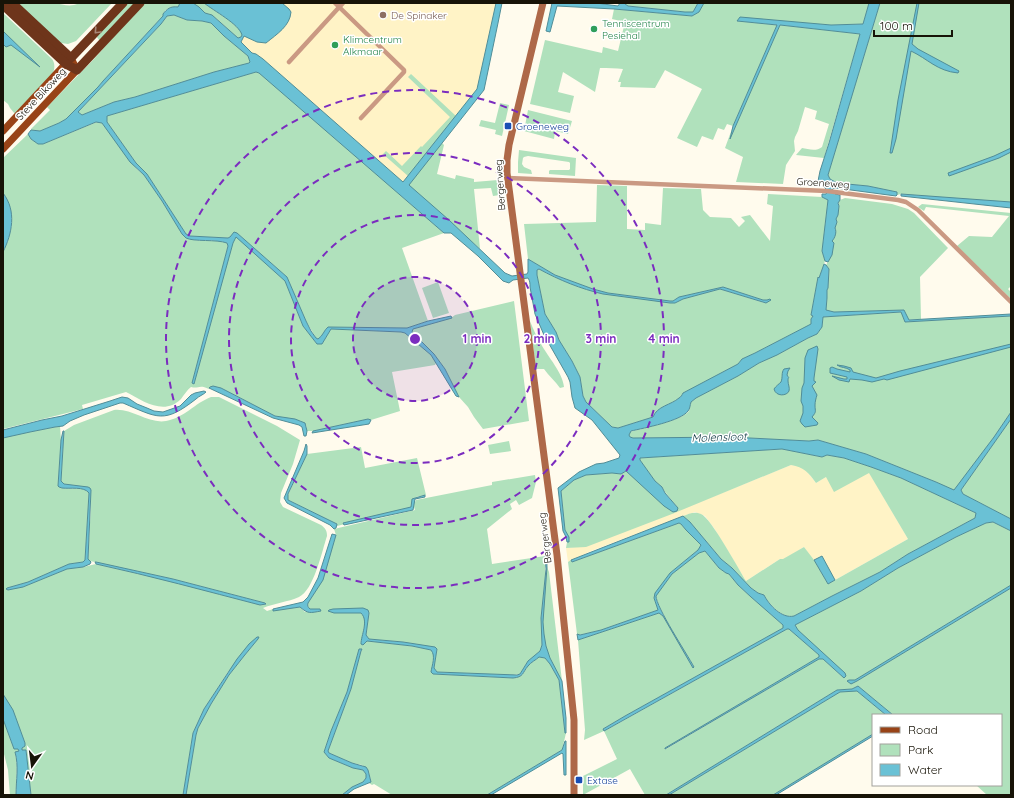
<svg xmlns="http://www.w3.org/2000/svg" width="1014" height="798" font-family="Quicksand,sans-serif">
<rect width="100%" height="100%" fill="#fffbed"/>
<!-- built -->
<g fill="#fff3c6">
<path d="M184,3H499L481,89L403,189Z"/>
<path d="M791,465L799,466L806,470L816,483L826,477L869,472L908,539L828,584L804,547L783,560L780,559L746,581L714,528L705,516L695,512L681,517L591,551L568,562L566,548L575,547L672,513Z"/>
</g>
<!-- green -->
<g fill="#b0e1bc">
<path d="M16,3C29,3 42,2 54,3C64,4 69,8 79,3H112L76,41L68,44L61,43Z"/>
<path d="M127,3H136L100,41L96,36Z"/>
<path d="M146,3H180L178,7C171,6 164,9 163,16L103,81L98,87L66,119L59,123L40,131L31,130V129L50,110L47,107L94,59L140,7Z"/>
<path d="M193,3H204L230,21L241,31L242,35L241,37L238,38L217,19L209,14L205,13L199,7Z"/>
<path d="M625,3H698L693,12H685L628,6L624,4Z"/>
<path d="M704,3H869L863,24L831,25L738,21L777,25L733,126L731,135L780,25L860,34L824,158L796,155L802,148C808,149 816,152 822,147L829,124L815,119L817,111L805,107L798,131L795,137L794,141L795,151L786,165L783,184L736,182L743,157L725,148L733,126L727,124L724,130L718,128L713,140L702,136L697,147L677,138L702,89L665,70L655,88L620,87L621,82H618L623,69C616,68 608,68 600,68L595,92L563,72L558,92L574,96L570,113L530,104L545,40L602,53L603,47L618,51L625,22L612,19L614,9L692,16L699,12Z"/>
<path d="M880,3H1011V205L901,194L897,195L896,192L868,186L837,183L830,179L828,175L829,171Z"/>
<path d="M3,13L52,59C55,63 55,68 53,73L15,114L10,108L8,104L3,100Z"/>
<path d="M174,15L187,20L202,21L211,23L224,36L248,56L250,62L249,63L214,72L135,97L114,102L82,115L78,112L161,24L167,16Z"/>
<path d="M256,72L260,73L444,233L402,248L428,321L407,328L328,327C324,330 323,336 318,339L316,338L306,321L287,277L237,233L230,237L228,238L190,236L186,234L147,174L136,163L107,122V116Z"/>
<path d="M411,74L456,116L408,176L383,154L386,151L402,166L421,146L422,147L450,117L408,77Z"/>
<path d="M500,103L509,105L502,136L495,134L496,130L479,126L481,120L495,123Z"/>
<path d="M528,110L572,121L568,134L555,131L554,139L524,131Z"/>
<path d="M97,122L102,123L105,127L137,169L144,175L162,201L182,234C183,235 185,237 186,238C194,242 216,239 227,243L228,246L192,383H194L233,242L236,236L285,281L303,326L317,344H322L331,329L401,332L405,333L431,355L436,363L435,365L392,372L400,411L371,420L368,419L313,431H307L306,425L301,421L275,416L221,388L210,387L209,389C199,384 199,389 191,387C187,390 184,395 181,399C164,416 143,401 126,392L82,405L83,409L3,429V252L8,241L12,224V216L8,201L3,193V158L28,134L31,139L38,144H43Z"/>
<path d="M442,143L444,145L437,174L455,179L456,175L474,179V182L498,180L500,195L493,196L491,188L474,189L480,249L408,185Z"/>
<path d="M519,150L576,158L575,176L549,174V171L550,170H569L570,169V163L569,162L528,156L524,157L523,158L522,164L524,167L531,170L532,174L518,173V162Z"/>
<path d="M597,185L627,186V229L645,230V223L661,225L663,188L701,189L703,210L710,217L731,218L739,227L745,221L741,217L750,215L770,241L773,206L767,204L768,194L822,197L828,200V203L822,251L825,261L819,278H818L811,315L813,316L811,319L812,324L755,353L742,359L738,364L684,393C682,395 681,397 679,398C671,405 657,406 653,417L618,428L612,427L586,402L583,396L580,377L572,361L559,340L556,332L545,314L537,275V270L539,269C559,280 581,289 603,294L675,303L683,299L720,289L765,303L767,300H763L723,287L679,297L673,301H670L608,293L593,289L555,275L528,259L524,224L596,222Z"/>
<path d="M845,198L892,204L908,209L914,213L948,248L920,277L921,319L908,320L904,310L834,312L825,310L827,298V290L828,288L829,269L826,265L832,255V241L836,219L839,207V201L840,200Z"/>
<path d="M922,204L1011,213V286L1008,289L1011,292V299L957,246L969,236L992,237L1009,216L926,207L924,211L918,207Z"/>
<path d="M438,282L449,313L433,318L422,288Z"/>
<path d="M514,301L529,421L483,429L474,417L468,407L459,397L445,369L434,354L412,332L413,329L451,318L455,315Z"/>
<path d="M902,312L905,322L1011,316V412L994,437L954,491L936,482L866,454L818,440L809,441L730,437L633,438L630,437L629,435L630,432C643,428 682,421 689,411C690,408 690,405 691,402L696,398L738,376L759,363L777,355L808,338L817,334L822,327L823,317Z"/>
<path d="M530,321C533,329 537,337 541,344C548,357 563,373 564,387L560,388C555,381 549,376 544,369H536Z"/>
<path d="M211,397H219L277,426L300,440L293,464L281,493L280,502L283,507L321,525C325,528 327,530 327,536C322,551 314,590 299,597C288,602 275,603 263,608L267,611L273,609V610L300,607L305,612L312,610L308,608V603L318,587L336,535L334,529L415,510L414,507L337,526V524L288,500V495L307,454L361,447L365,468L417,458L426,495L416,497L415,499V502L416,500L492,485V482L535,475L536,482L532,498L519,505L516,500L510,504L512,509L487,529L492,564L545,556V578L541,618L542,645L540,651L526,664L520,674L513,675L437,672L434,668L437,649L403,642L369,639L366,635L369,613L368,610L335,613H361C363,615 365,616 365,619C365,622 362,640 361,643L363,645L367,641L412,646L431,650L434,653L433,674L513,678C524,677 522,673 528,666C531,662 536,660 539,657L545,658L550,664L559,680L565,733H566L562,750L487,795H392L374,784L372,785L369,783L371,781L368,770L362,765L352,763L329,753L328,751L351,689L361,651L362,649H359L347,692L331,731L324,752L329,758L353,768L363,770L366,774V778L363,782L352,787L342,795H186L196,735L198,728L211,704L229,675L244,656L258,639L228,672L204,709L193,733L183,795H31L26,750H22V747L25,743L13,711L3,694V438L14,435L60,426L61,440L58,486L59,487L62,488C70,489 84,486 89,493L85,560L83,562L69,564L28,582L7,588L23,587L67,569L83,567L96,564L136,573L188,585L260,605L266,604L265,603L173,579L90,561L88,559L91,505L90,488L63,484L61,481L64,431L74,425L114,410C132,408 148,424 166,421C184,418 195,403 211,397Z"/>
<path d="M1011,419V519L963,494L961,490Z"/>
<path d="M509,441L511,451L490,454L488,445Z"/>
<path d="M783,449L821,457L827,455L844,458L871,467L901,478L976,513L975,518L908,554L880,572L832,596L794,616C782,619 769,604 764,595L758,593L751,588L732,568L721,559L690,522L683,516C689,514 694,511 701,514C711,518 738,568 746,581L780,559H783L804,547L814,560L828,584L908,539L869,473L834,492L826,477L816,483C809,473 804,467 791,465L672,514L586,547L566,548L567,542H569L565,530L561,491L574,480L586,475L612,473L621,474L626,471L678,508L665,492L662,487L655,481L640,460V458Z"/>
<path d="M993,522L1011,531V585L855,680H849L857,681L1011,588V795H987L976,785H1001V715H893L858,686L852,689L837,690L666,795H645L630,769L583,795V776L617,759L604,731L584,740L585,730L578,640L659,613L663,616L693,667H694C687,654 656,607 656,595L672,574L699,553L705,551L719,568L726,573L729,574L738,585L751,597L783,625V628L625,716L603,729L604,731L619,723L787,629H789L819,655V657L665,748L666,749L819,659H823L836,671L844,678L798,630L795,625L861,591L898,568L956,537L986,523Z"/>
<path d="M679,523L681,524L686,530L701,545L698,550L670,573L654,598L658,610L601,630L579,635L577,634L568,562L571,560L572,562Z"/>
<path d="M547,567L549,572L562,681C556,670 549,659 546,647C539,621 546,593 547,567Z"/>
<path d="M847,691H857L886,715H873V734L773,795H669L840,692Z"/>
<path d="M3,719L14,749L18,748L19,751L15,753C19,767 15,781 16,795H10L8,770L3,750Z"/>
</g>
<!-- water -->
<g fill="#6ac1d5" stroke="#518d97" fill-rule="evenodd">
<path d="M180,3H193L199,7L205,13L212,15L238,38L241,37L242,35C239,24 214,11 204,3H282L289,9L291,12C290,26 277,34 266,43L257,42L244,36L241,42L252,53L256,54L263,59L403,182L477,89L496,3H502L498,23L484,90L409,185L449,220L487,256L505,273L512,276L527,274L528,272V259L555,275L593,289L608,293L670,301H673L679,297L723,287L763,300H767L770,299L771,300L766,303L720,289L683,299L675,303H670L603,294C581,289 559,280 539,269L537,270V275L545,314L556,332L559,340L572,361L580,377L583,396L586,402L612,427L618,428L653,417C657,406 671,405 679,398C681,397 682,395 683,393L738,364L742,359L755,353L811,324V319L813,316L811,315L818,277L819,278L824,264L826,265L829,269L828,288L827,290V298L826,310L834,312L904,310L909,320L1011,314V316L905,322L901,312L823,317L822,327L817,334L808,338L777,355L759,363L738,376L696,398L691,402C690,405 690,409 688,411C681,421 644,428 631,431L629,435L630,437L633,438L730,437L809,441L818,440L866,454L936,482L954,490L994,437L1011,412V419L961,490L963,494L1011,519V531L993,522L986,523L956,537L898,568L861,591L795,625L798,630L845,673L846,676L844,678L823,659H819L665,749V748L819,657V655L789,629H787L604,731L603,729L625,716L783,628V625L751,597L738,585L729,574L726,573L719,568L705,551L699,553L672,574L656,596C656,607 687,654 694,667L693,668L663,616L659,613L578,640L577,634L580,635L601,630L658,610L654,598L655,593L670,573L698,550L701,545L686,530L681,524L679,523L572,562L571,560L683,516L690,522L721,559L732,568L751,588L758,593L764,595C769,605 782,619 794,616L832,596L880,572L908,554L975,518L976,513L901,478L871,467L844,458L827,455L822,457L782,449L640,458V460L655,481L662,487L665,493L678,508L677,511L673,512L664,506L626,471L621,474L612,473L586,475L574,480L561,491L565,530L569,537V542H567L566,537L563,531L558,488L579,472L596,464L604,463L619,458L620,455L592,420L575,408L572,397L570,382L568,377L544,335L535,314L530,287C530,283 530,281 528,278L513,280L509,283L503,281L478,256L451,233H444L259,73L256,72L107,116V122L136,163L147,174L186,234L190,236L228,238L230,237L234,232L237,233L287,277L306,321L311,331L316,338L318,339C323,336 324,330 328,327L407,328L428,321L451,316L452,318L413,329L412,332L434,354L445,369L459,397L456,396L431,355L405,333L401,332L331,329L322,344H317L303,326L285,281L236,237L233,243L194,384L192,383L228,246L227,243C216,239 194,242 186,238C185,237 183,235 182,234L162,201L144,175L130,162L102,123L96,122L43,144H38L31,139L28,134L31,130L40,131L59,123L66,119L98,87L103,81L163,16V14C167,9 170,6 178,7ZM174,15L187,20L202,21L211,23L224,36L248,56L250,62L249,63L214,72L135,97L114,102L82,115L78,112L161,24L167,16Z"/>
<path d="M552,3H596L618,6L620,3H625V4L628,6L685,12H693L698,3H704L699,12L692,16L614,9L557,6L550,32L546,31Z"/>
<path d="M869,3H880L828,175L830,179L837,183L868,186L897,192V195L896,196L836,188L832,189L835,194L840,195V200L838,203L839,206L838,215L836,219L837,222L835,228C837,232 835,238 832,241L834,243L832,255L828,262L825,261L822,251L828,200L822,197V194H826L827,192L826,189L818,181L820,171L829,143L860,34L780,25L730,139L733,126L777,25L737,21L740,17L831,25L863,24Z"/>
<path d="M917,3H919L912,44L918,49L959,71L958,73C937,71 928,59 911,51L896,139L892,153H890L898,100Z"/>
<path d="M3,32H4L40,67L11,45L6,47L3,44Z"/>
<path d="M1011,148V152L999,158L949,176L948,173L994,156Z"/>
<path d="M3,193C17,211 12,234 3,252Z"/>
<path d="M901,194L1011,202V208L901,196Z"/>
<path d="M1011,344V347L887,380L884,379L872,382L862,380L850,379L849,382L839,380L832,376L844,379H847V377L830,373V368L832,367L837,369L850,372V370C846,367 841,368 837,365L844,366L851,368L853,372L876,378L900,371Z"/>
<path d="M817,346L818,349L814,378V381L816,382L812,386L817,395C816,398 815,402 815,405C815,412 817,411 812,417L818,423L817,425L805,427L802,424L800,421L803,413V406L801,401L802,388L804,383L805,358L808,350Z"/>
<path d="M790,368L788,371L787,375C790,380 788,375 788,381C788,384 790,388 789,391C787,396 776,397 774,389C776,386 779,384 781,382C783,377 781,373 784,369Z"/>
<path d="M213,386L221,388L275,416L295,419L305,423L307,431L306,436H304L302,427L299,425L273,418L209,388L210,387Z"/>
<path d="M204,391L206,392C203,395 199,396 196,399C164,424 158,418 123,403H120L84,415L70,421L63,426L55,427L30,432L3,438V430L42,420L62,416L110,401L122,397L128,398L137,404L147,408L154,411L163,412L180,406L191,395L195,393Z"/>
<path d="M368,419L371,420L369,424L312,433L313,431Z"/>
<path d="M63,431H64L61,481L64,484L88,487L90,488L91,490L88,559L91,562L90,564L83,567L67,569L23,587L8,590L6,589L7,588L28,582L69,564L83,562L85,560L89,493C84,486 70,489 62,488L59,487L58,486L61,440Z"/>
<path d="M306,444L307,446V454L288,494V500L337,524L336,528L334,529L330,525L287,503L284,498L304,451Z"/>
<path d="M425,495V497L415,499L413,510L344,525L343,523L411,507L412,499Z"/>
<path d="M332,534L336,535L323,580L308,603C307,606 308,607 310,609H320L321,611C310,613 308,614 300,607L273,611V609L303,602L308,597L318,578Z"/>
<path d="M544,544H546L547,567L543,622L544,634L546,646L550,658L562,681L566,718V733H565L559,680L550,664L545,658L539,657C536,660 531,662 528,666C522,673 524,677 513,678L433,674L431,672C432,665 436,656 431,650L412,646L367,641L363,645L361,644C361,635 369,621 361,613H334L328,611L329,610L333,609L363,608L368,610L369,613L366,635L369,639L403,642L435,647L437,649L434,668L437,672L517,675L520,674L528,661L540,651L542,645L541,618L546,569Z"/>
<path d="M822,556L835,580L828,584L814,560Z"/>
<path d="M95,562H96L173,579L265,603L266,604L260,605C206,591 151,576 96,564Z"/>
<path d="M1011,585V588L857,681L851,684L847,681L849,680H855Z"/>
<path d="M257,637H259L258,639L244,656L229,675L211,704L198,728L196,735L186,795H183L193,733L204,709L237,659L249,644Z"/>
<path d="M359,649H362L361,651L351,689L328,751L329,753L352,763L366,767L368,770L371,782L354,789L346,795H342L352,787L363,782L366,778V774L363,770L353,768L329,758L324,752L331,731L347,692Z"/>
<path d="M858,686L893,715H886L857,691L840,692L669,795H666L837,690L852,689Z"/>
<path d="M3,694L13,710L25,743V746L22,748V750H26L31,795H16C16,780 19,766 15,752L19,751L18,749H14L3,719Z"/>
<path d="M873,734V736L776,795H773Z"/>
<path d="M565,741H566V775H564L563,754L562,753L491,795H487L562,750Z"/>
</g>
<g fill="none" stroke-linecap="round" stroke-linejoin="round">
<!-- street -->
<g stroke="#ca9983" stroke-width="4.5">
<path d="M335,3L404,70V72L361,118"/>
<path d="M289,62L343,3"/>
<path d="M507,178L827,191L898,200L906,202L918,210L1011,302"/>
</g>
<!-- secondary -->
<path stroke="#ae6848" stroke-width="7" d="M543,3L509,145L507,160V173L557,555L574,720V795"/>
<!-- primary -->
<path stroke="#984317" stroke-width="7" d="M3,131L71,58L77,70L3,149"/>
<!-- highway -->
<g stroke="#6e351b" stroke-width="9">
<path d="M12,3L71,58L123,3"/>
<path d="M3,5L66,64L77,70L140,3"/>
</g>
</g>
<!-- one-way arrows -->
<defs><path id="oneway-chevron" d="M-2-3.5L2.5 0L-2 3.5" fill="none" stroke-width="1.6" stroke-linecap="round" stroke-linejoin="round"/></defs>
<use stroke="#a88676" href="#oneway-chevron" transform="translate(97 31) rotate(133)"/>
<!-- distance rings -->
<circle cx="415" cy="339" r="62" fill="#7b2cbf" fill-opacity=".12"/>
<g fill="none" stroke="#7b2cbf" stroke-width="2" stroke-dasharray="7 5">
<circle cx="415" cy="339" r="62"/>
<circle cx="415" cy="339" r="124"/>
<circle cx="415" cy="339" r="186"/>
<circle cx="415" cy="339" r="249"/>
</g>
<!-- markers -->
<circle fill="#8d6e63" stroke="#fff" stroke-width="1.5" cx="383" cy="15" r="4"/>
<g fill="#2e9e5b" stroke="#fff" stroke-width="1.5">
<circle cx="594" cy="29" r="4"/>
<circle cx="335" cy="45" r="4"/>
</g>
<g fill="#1a4fb4" stroke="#fff" stroke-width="1.5">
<rect x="504" y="122" width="8" height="8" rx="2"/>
<rect x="575" y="776" width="8" height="8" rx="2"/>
</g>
<g text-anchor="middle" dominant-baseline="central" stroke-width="3" stroke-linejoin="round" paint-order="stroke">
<!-- education labels -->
<g font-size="10" fill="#785e54" stroke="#fff" text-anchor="start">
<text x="391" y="15">De Spinaker</text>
</g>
<!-- leisure labels -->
<g font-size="10" fill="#27864d" stroke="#fff" text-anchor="start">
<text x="602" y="23">Tenniscentrum<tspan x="602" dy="12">Pesiehal</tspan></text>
<text x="343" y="39">Klimcentrum<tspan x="343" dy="12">Alkmaar</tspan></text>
</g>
<!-- street labels -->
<g font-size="10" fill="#171307" stroke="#fff">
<text transform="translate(41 94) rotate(-47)">Steve Bikoweg</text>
<text transform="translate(823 183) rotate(4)">Groeneweg</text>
<text transform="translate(500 185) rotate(-94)">Bergerweg</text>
<text transform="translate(545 538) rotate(-97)">Bergerweg</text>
</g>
<!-- transit labels -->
<g font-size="10" fill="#164399" stroke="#fff" text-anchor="start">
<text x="516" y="126">Groeneweg</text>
<text x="587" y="780">Extase</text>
</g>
<!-- water labels -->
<g font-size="11" font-style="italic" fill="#0d3740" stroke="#fff">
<text transform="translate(719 437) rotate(-2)">Molensloot</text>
</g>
</g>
<circle cx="415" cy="339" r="6" fill="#7b2cbf" stroke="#fff" stroke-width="2"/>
<g font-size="12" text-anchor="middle" font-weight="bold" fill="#7b2cbf" stroke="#fff" stroke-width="3" stroke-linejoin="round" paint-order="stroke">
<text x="477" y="343">1 min</text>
<text x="539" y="343">2 min</text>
<text x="601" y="343">3 min</text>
<text x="664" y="343">4 min</text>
</g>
<!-- border -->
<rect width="1014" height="798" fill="none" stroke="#171307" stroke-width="8"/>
<!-- legend -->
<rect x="872" y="714" width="130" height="72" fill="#ffffff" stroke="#a2a19c"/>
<rect x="880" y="727" width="20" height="6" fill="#984317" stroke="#a2a19c"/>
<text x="908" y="734" font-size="12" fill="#171307">Road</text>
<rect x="880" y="744" width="20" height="12" fill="#b0e1bc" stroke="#a2a19c"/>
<text x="908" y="754" font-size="12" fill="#171307">Park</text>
<rect x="880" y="764" width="20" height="12" fill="#6ac1d5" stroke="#a2a19c"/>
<text x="908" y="774" font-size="12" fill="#171307">Water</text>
<!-- north arrow -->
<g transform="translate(32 766) rotate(194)" stroke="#ffffff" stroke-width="3" paint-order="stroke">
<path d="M0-3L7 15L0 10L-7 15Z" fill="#171307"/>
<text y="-6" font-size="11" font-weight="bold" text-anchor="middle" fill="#171307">N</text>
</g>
<!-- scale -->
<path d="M874 30v6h78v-6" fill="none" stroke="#171307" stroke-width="2"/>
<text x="880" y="30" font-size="12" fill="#171307" stroke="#ffffff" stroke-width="3" paint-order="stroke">100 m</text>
</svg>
